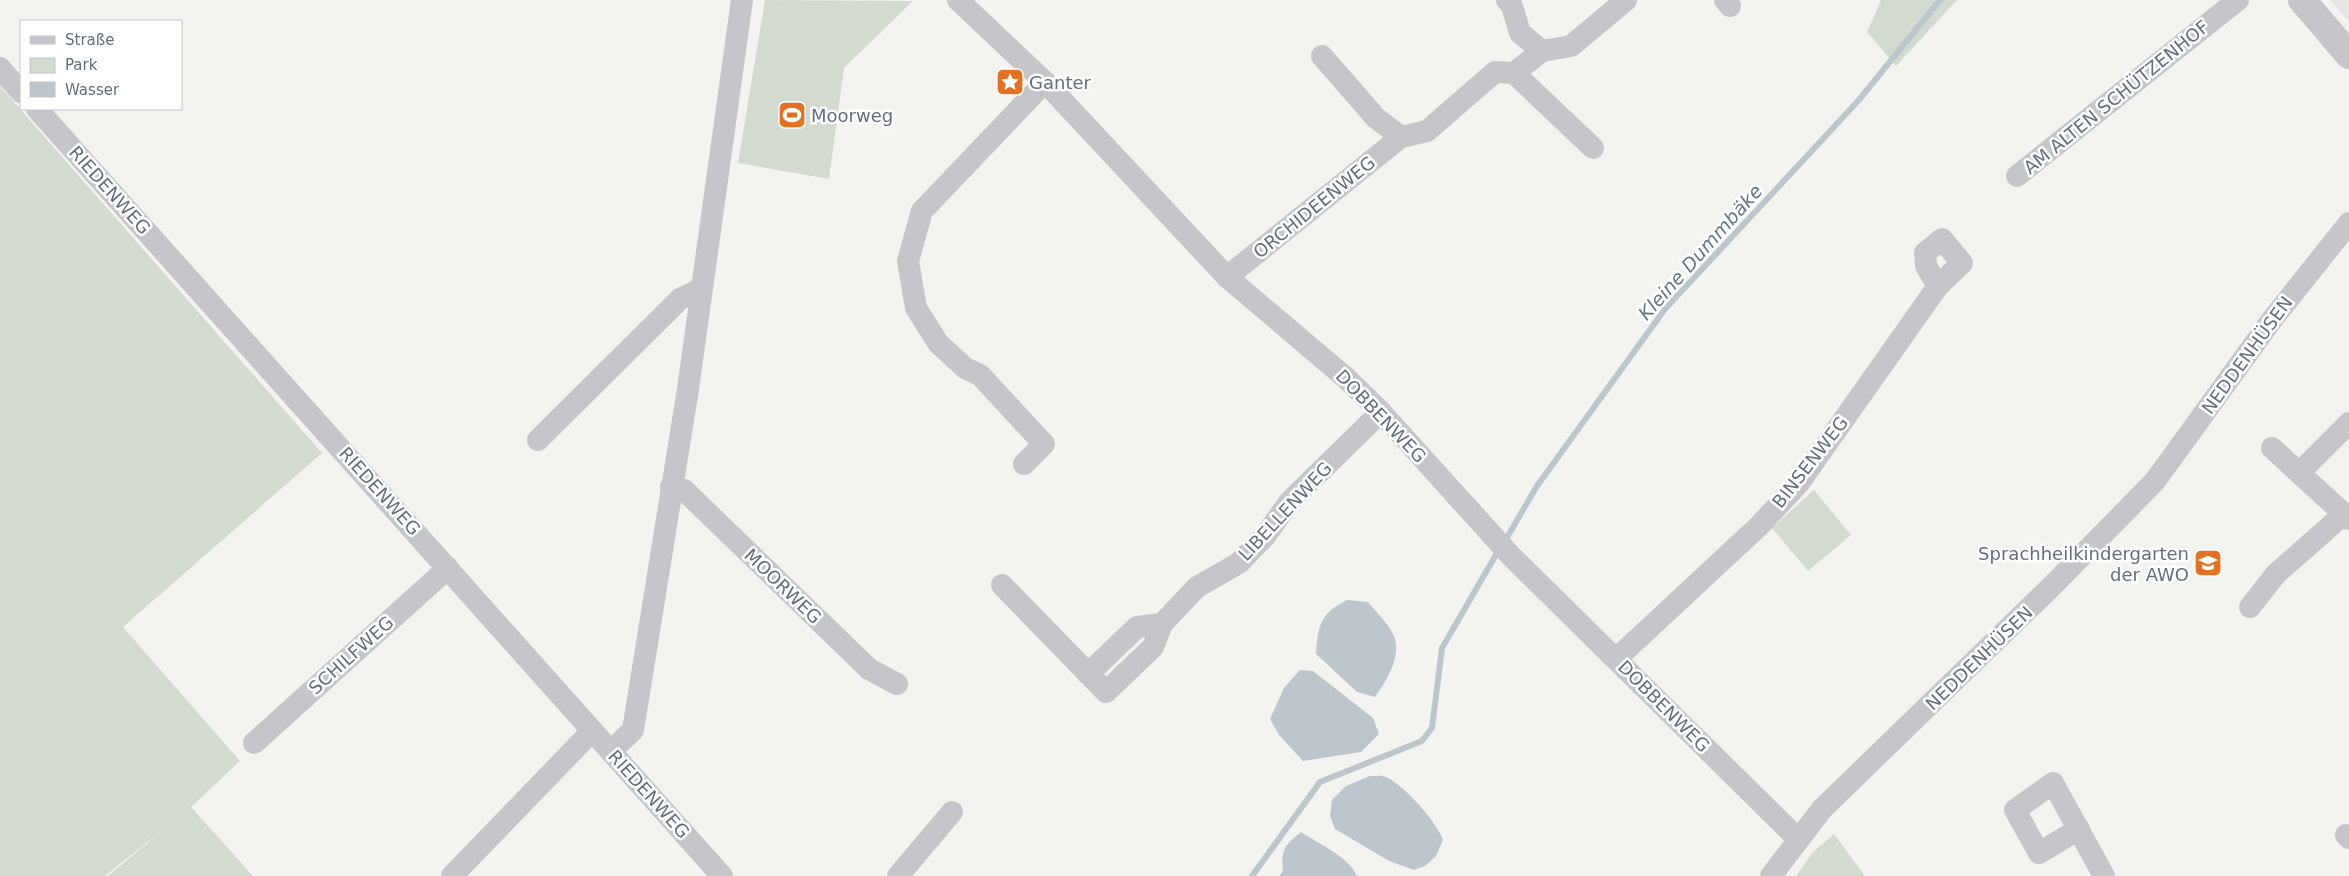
<svg xmlns="http://www.w3.org/2000/svg" width="2349" height="876" font-family="'DejaVu Sans',sans-serif">
<rect width="100%" height="100%" fill="#f3f4f0"/>
<!-- built -->
<path fill="#e4e5e4" d="M2330,0H2349V21Z"/>
<!-- green -->
<g fill="#d3dbd1">
<path d="M765,0L913,1L844,68L829,179L738,163Z"/>
<path d="M1881,0H1957L1896,66L1867,32Z"/>
<path d="M0,86L322,453L123,627L240,761L191,807L253,876H108L166,827L105,876H0Z"/>
<path d="M1814,490L1851,535L1808,571L1772,528Z"/>
<path d="M1834,834L1865,876H1796L1813,852Z"/>
</g>
<!-- water -->
<g fill="#bec6cd">
<path d="M1347,600L1368,602C1376,612 1388,623 1393,634C1403,655 1387,680 1375,697L1357,692L1316,654C1318,626 1320,613 1347,600Z"/>
<path d="M1300,670L1313,671L1373,718L1379,734L1361,752L1303,761L1279,735L1270,719L1284,688Z"/>
<path d="M1370,776C1375,776 1382,775 1386,777C1404,785 1437,822 1443,840L1436,856L1425,866L1414,870L1389,861L1335,829L1330,816L1332,800L1346,786Z"/>
<path d="M1301,832C1319,844 1348,856 1357,876H1279L1283,871C1281,849 1284,846 1301,832Z"/>
</g>
<g fill="none" stroke-linecap="round" stroke-linejoin="round">
<!-- stream -->
<g stroke="#bec6cd" stroke-width="6">
<path d="M1505,541L1537,486L1665,309L1858,101L1940,0"/>
<path d="M1252,876L1320,782L1422,741L1432,728L1442,648L1497,553"/>
</g>
<!-- minor -->
<g stroke="#c4c6ca" stroke-width="22">
<path d="M958,0L1045,82L1227,277L1346,378L1381,412L1511,556L1798,839"/>
<path d="M1507,0L1512,6L1520,33L1542,51"/>
<path d="M1725,0L1730,6"/>
<path d="M1322,56L1376,118L1401,137"/>
<path d="M0,68L21,92"/>
<path d="M1514,73L1593,148"/>
<path d="M37,109L722,876"/>
<path d="M2017,176L2238,0"/>
<path d="M1942,239L1962,263L1938,286L1926,266L1925,253Z"/>
<path d="M1227,277L1401,137L1427,131L1495,72L1514,73L1542,51L1571,46L1626,0"/>
<path d="M538,440L680,299L701,289"/>
<path d="M2272,448L2344,514"/>
<path d="M1024,464L1044,444L980,375L965,368L938,343L916,308L908,261L922,211L1045,82"/>
<path d="M2300,472L2349,423"/>
<path d="M671,487L684,490L869,669L897,684"/>
<path d="M1002,585L1106,692L1153,647L1162,624L1197,587L1239,563L1265,536L1290,501L1381,412"/>
<path d="M2250,607L2276,574L2344,514L2349,519"/>
<path d="M1616,659L1759,526L1799,483L1938,286"/>
<path d="M1088,674L1137,627L1162,624"/>
<path d="M254,743L448,568"/>
<path d="M611,751L633,730L688,389L742,0"/>
<path d="M2079,829L2039,853L2015,810L2053,783L2104,876"/>
<path d="M2346,835L2349,838"/>
<path d="M452,876L592,731"/>
<path d="M898,876L952,812"/>
<path d="M1771,876L1822,809L2053,585L2155,481L2271,321L2349,223"/>
</g>
<!-- tertiary -->
<path stroke="#c4c6ca" stroke-width="28" d="M2302,0L2349,55"/>
</g>
<!-- icons -->
<defs>
<symbol id="sight-square" viewBox="-11 -11 22 22"><rect x="-9" y="-9" width="18" height="18" rx="4" fill="#e37121" stroke="#fff"/><path d="M0-6L1.8-2.2L6-1.7L2.9 1.2L3.7 5.4L0 3.3L-3.7 5.4L-2.9 1.2L-6-1.7L-1.8-2.2Z" fill="#fff"/></symbol>
<symbol id="stadium-square" viewBox="-11 -11 22 22"><rect x="-9" y="-9" width="18" height="18" rx="4" fill="#e37121" stroke="#fff"/><path d="M0-5a6.5 5 0 1 0 0 10a6.5 5 0 1 0 0-10ZM-3.5-1.8h7v3.6h-7Z" fill="#fff"/></symbol>
<symbol id="school-square" viewBox="-11 -11 22 22"><rect x="-9" y="-9" width="18" height="18" rx="4" fill="#e37121" stroke="#fff"/><path d="M0-5L7-2L0 1L-7-2ZM-4 1L0 2.5L4 1V4Q0 6-4 4Z" fill="#fff"/></symbol>
</defs>
<g fill-rule="evenodd">
<use href="#sight-square" x="994" y="66" width="32" height="32"/>
<use href="#stadium-square" x="776" y="99" width="32" height="32"/>
<use href="#school-square" x="2192" y="547" width="32" height="32"/>
</g>
<g text-anchor="middle" dominant-baseline="central" stroke-width="5" stroke-linejoin="round" paint-order="stroke">
<!-- poi labels -->
<g font-size="18" fill="#636e81" stroke="#fff" text-anchor="start">
<text x="1029" y="82">Ganter</text>
<text x="811" y="115">Moorweg</text>
<text x="2189" y="553" text-anchor="end">Sprachheilkindergarten<tspan x="2189" dy="21">der AWO</tspan></text>
</g>
<!-- street labels -->
<g font-size="18" fill="#636e81" stroke="#fff">
<text transform="translate(2116 97) rotate(-39)">AM ALTEN SCHÜTZENHOF</text>
<text transform="translate(110 190) rotate(48)">RIEDENWEG</text>
<text transform="translate(1314 207) rotate(-39)">ORCHIDEENWEG</text>
<text transform="translate(2247 355) rotate(-54)">NEDDENHÜSEN</text>
<text transform="translate(1381 416) rotate(46)">DOBBENWEG</text>
<text transform="translate(1810 462) rotate(-52)">BINSENWEG</text>
<text transform="translate(380 491) rotate(48)">RIEDENWEG</text>
<text transform="translate(1285 511) rotate(-47)">LIBELLENWEG</text>
<text transform="translate(783 586) rotate(44)">MOORWEG</text>
<text transform="translate(351 655) rotate(-42)">SCHILFWEG</text>
<text transform="translate(1979 658) rotate(-44)">NEDDENHÜSEN</text>
<text transform="translate(1664 706) rotate(45)">DOBBENWEG</text>
<text transform="translate(649 794) rotate(48)">RIEDENWEG</text>
</g>
<!-- water labels -->
<g font-size="19" font-style="italic" fill="#637685" stroke="#fff">
<text transform="translate(1700 252) rotate(-48)">Kleine Dummbäke</text>
</g>
</g>
<!-- legend -->
<rect x="20" y="20" width="162" height="90" fill="#ffffff" stroke="#c1c5cd"/>
<rect x="30" y="36" width="25" height="8" fill="#c4c6ca" stroke="#c1c5cd"/>
<text x="65" y="45" font-size="15" fill="#636e81">Straße</text>
<rect x="30" y="58" width="25" height="15" fill="#d3dbd1" stroke="#c1c5cd"/>
<text x="65" y="70" font-size="15" fill="#636e81">Park</text>
<rect x="30" y="82" width="25" height="15" fill="#bec6cd" stroke="#c1c5cd"/>
<text x="65" y="95" font-size="15" fill="#636e81">Wasser</text>
</svg>
